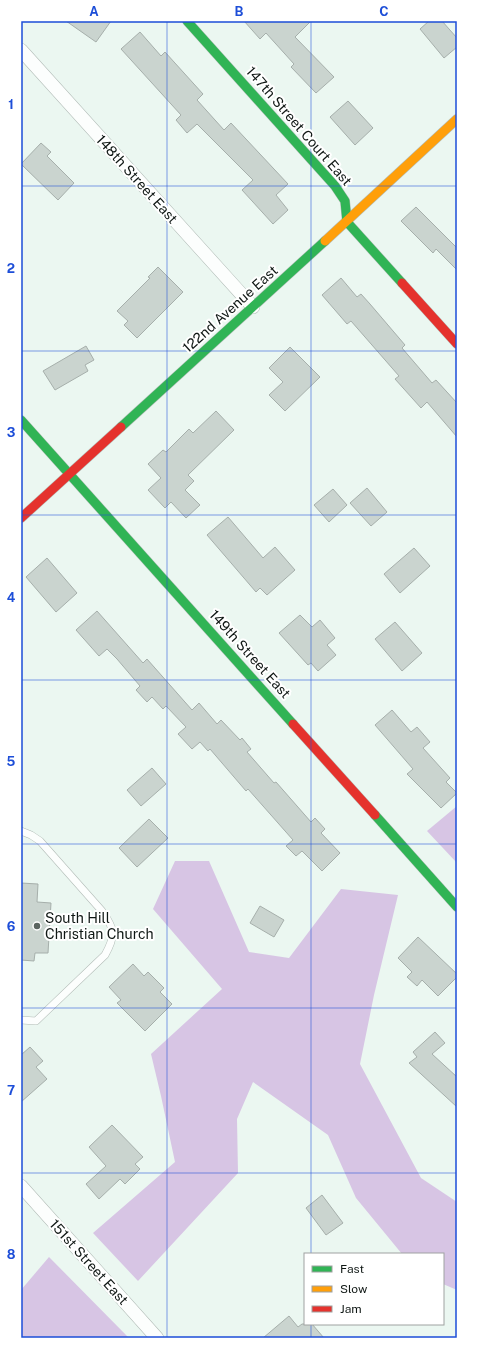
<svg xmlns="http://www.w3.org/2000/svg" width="478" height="1359" font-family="'Public Sans',sans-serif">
<rect width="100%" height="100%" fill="#ebf7f1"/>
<!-- forest -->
<g fill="#d7c5e4">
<path d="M457,806V863L427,831Z"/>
<path d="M175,861H209L249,952L289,958L341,889L398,895L374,995L360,1064L421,1178L457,1202V1290L443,1284V1254H402L356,1198L328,1135L253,1082L237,1119L238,1173L138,1281L93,1233L175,1162L161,1096L151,1054L222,989L153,909Z"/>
<path d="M49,1257L129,1338H21V1290Z"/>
</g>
<!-- building -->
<g fill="#cad4cf" stroke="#a6afab">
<path d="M66,21H111L96,42Z"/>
<path d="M244,21H311L295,37L334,77L316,93L291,67L294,64L266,33L260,39Z"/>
<path d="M429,21H442L457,38V47L444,58L420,29Z"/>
<path d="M140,32L161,56L165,52L203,94L197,100L224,130L231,123L288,184L276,195L288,210L273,224L242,190L253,180L197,124L187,133L176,120L181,115L121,49Z"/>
<path d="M348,101L373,128L355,145L330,117Z"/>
<path d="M41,143L51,152L47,156L74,183L58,200L21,164Z"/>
<path d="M416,207L457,248V270L436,249L433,253L401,221Z"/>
<path d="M158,267L183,292L137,338L124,325L128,321L117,311L150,278L148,277Z"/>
<path d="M341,278L357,297L361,294L370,304L405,345L402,348L432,383L436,380L457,403V437L427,402L421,408L395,379L399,376L351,321L347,324L322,295Z"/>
<path d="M86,346L94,360L85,365L88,371L55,390L43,371Z"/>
<path d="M290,347L320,377L285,411L269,395L283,382L269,368Z"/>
<path d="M216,411L234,430L188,475L194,481L185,490L200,505L186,518L171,502L165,508L148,490L161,478L148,464L163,450L166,452L189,429L193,433Z"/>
<path d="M367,488L387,512L371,526L350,503Z"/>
<path d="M333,489L347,505L329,522L314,505Z"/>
<path d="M228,517L263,558L275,547L295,570L267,595L260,588L256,592L207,535Z"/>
<path d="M414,548L430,566L400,593L384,574Z"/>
<path d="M47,558L77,593L56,612L26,577Z"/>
<path d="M97,611L143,663L147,659L192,710L199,703L217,724L221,720L240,740L242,738L251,749L247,752L274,783L276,782L311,822L315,818L325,829L321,833L340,853L322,871L302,851L296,856L286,846L293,840L248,789L246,791L210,749L208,751L200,742L192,749L178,734L186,727L166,706L163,709L152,697L147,702L136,690L140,686L117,659L107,649L99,656L76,630Z"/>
<path d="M300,615L312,627L320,620L335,638L327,645L336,655L318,671L311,663L308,665L279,633Z"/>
<path d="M395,622L422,653L402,671L375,639Z"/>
<path d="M392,710L411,732L417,727L430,742L423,748L450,778L446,782L457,793L441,808L407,774L413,769L375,725Z"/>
<path d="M152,768L166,784L141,806L127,790Z"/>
<path d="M149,819L168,838L137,867L119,848Z"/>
<path d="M21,883L38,884L37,902L51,903L48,953H35L34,961L21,960Z"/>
<path d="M260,906L284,920L274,937L250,923Z"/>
<path d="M418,937L457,974V977L438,996L422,980L417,986L407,977L412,972L398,958Z"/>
<path d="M133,964L144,976L148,972L164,988L160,992L172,1004L145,1031L117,1003L121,1000L109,987Z"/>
<path d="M435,1032L445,1043L432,1054L457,1077V1107L409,1063L417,1057L413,1052Z"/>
<path d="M30,1047L43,1061L36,1067L47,1079L21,1102V1055Z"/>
<path d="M112,1125L143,1157L135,1164L140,1169L125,1184L120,1179L99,1199L86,1184L106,1166L89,1147Z"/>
<path d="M322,1195L343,1223L326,1235L306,1208Z"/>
<path d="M289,1316L298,1327L302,1324H312L324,1338H263Z"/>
</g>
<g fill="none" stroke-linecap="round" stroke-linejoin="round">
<defs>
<path id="lane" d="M21,831L31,835L40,841L102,911C115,929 116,935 105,955L36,1021L21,1020"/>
<g id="street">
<path d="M21,50L253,307"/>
<path d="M21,1186L157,1338"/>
</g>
<g id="fast">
<path d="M187,21L335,186L345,201L347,222L402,283"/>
<path d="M21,420L293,724"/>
<path d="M121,427L325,241"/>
<path d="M375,815L457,907"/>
</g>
<path id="slow" d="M325,241L457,119"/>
<g id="jam">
<path d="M402,283L457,344"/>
<path d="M21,518L121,427"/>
<path d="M293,724L375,815"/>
</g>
</defs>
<!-- lane casing -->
<use href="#lane" stroke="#b2bcb7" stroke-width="8"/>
<!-- street casing -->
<use href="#street" stroke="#b2bcb7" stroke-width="14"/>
<!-- fast casing -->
<use href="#fast" stroke="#b2bcb7" stroke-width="10"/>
<!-- slow casing -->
<use href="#slow" stroke="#b2bcb7" stroke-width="10"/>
<!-- jam casing -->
<use href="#jam" stroke="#b2bcb7" stroke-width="10"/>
<!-- lane -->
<use href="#lane" stroke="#fcfefd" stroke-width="7"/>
<!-- street -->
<use href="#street" stroke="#fcfefd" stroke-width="13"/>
<!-- fast -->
<use href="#fast" stroke="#30b455" stroke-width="9"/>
<!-- slow -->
<use href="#slow" stroke="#ff9f0a" stroke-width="9"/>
<!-- jam -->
<use href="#jam" stroke="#e5322d" stroke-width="9"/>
</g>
<!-- grid -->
<path fill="none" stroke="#1d4ed8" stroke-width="1" stroke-opacity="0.55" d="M167,21V1338M311,21V1254M21,186H457M21,351H457M21,515H457M21,680H457M21,844H457M21,1008H457M21,1173H457M311,1324V1338"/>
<!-- markers -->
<circle fill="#5c6561" stroke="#fff" stroke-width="1.5" cx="37" cy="926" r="4"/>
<g text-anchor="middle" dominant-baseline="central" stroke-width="4" stroke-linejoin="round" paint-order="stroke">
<!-- street labels -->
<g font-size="14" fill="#0f1714" stroke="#fff">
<text transform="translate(299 126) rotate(49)">147th Street Court East</text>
<text transform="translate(137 179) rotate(48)">148th Street East</text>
<text transform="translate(230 309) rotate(-42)">122nd Avenue East</text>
<text transform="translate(250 654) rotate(48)">149th Street East</text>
<text transform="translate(89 1262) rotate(48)">151st Street East</text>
</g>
<!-- poi labels -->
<g font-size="14" fill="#0f1714" stroke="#fff" text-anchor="start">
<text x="45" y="918">South Hill<tspan x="45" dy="16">Christian Church</tspan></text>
</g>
</g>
<!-- border -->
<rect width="478" height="1359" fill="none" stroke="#ffffff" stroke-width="44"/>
<!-- legend -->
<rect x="304" y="1253" width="140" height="72" fill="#ffffff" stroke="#9fa2a1"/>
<rect x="312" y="1266" width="20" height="6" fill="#30b455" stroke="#9fa2a1"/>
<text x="340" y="1273" font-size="12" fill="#0f1714">Fast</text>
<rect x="312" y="1286" width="20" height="6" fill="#ff9f0a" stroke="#9fa2a1"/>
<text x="340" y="1293" font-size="12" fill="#0f1714">Slow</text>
<rect x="312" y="1306" width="20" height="6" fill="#e5322d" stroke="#9fa2a1"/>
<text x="340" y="1313" font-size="12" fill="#0f1714">Jam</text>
<rect x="22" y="22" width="434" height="1315" fill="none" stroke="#1d4ed8" stroke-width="1.5"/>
<g font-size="13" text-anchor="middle" font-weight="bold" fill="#1d4ed8">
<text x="94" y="16">A</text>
<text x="239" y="16">B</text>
<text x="384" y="16">C</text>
<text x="11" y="109">1</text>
<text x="11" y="273">2</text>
<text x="11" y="437">3</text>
<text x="11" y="602">4</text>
<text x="11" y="766">5</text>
<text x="11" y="931">6</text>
<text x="11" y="1095">7</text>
<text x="11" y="1259">8</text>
</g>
</svg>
